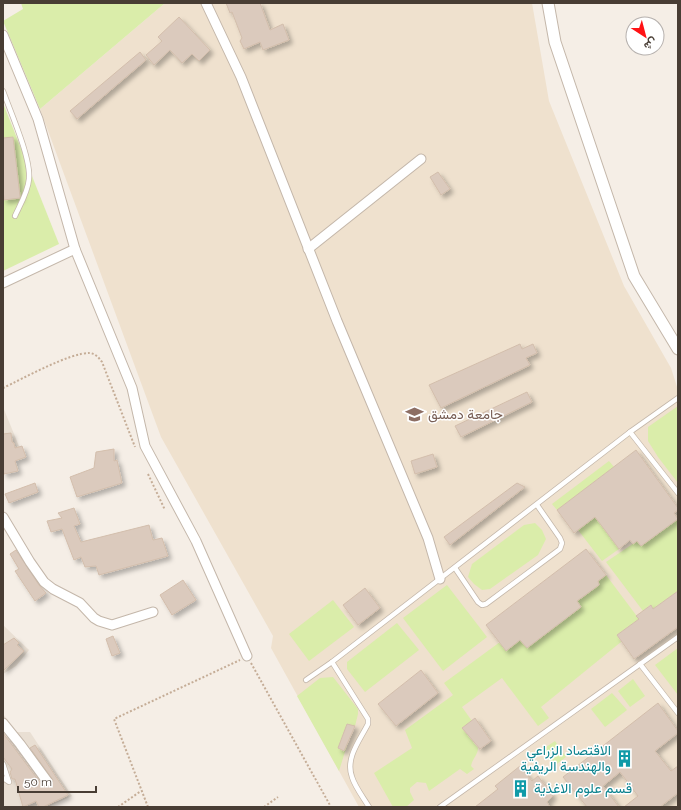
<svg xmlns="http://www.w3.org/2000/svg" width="681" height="810" font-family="Raleway,Vazirmatn,sans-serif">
<defs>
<filter id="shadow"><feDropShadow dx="3.5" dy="3.5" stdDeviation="2" flood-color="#0004"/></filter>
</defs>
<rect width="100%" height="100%" fill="#f5eee6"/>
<!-- residential -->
<g fill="#e9dfd3">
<path d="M3,407L23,456L3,462Z"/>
<path d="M3,625L29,650L16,666L3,674Z"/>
<path d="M3,714L16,732H30L72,796L48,807H3Z"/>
</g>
<!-- education -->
<path fill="#efe1ce" d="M165,3H532L549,101L624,286L671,368L678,390V807H359L271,648L273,636L161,437L40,109Z"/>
<!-- green -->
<g fill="#daedaa">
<path d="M21,3H165L40,109L3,21L23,9Z"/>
<path d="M3,103L59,244L3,271Z"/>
<path d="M678,406V483L658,457L648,441V427Z"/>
<path d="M609,461L614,467L557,510L552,504Z"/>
<path d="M653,474L619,549L602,561L578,530Z"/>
<path d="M678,519V591L653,609L650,605L643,611L606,562L637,541L641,546Z"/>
<path d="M535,523L542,530L546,539L538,555L490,589L482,590L474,584L468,577L472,564L524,525Z"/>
<path d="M606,575L639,619L617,635L621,642L541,707L549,718L538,726L502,678L462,707L472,721L462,728L478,748C478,755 472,759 471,766L474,769L467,774L460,769L429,791L426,783L417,782L410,788V792L414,800L406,807H393L374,773L412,748L405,730L453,695L444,683L500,642L520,640L527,648L581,607L575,599L582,598L599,585L598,581Z"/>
<path d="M447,585L487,637L443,671L403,618Z"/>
<path d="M333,600L354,627L309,661L289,634Z"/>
<path d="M397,623L419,650L365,692L347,669V662Z"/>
<path d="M678,648V695L655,665Z"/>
<path d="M333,677L358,709V714L355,726L347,724L341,740L348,742L339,771L297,696L320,678Z"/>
<path d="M633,679L645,696L630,707L618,691Z"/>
<path d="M612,693L627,710L605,727L591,709Z"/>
<path d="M555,741L566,757L554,766L543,749Z"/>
</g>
<!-- building -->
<g fill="#dbcabd" stroke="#d3beac" filter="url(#shadow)">
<path d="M226,3H260L270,30L283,24L289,40L263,50L260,42L244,49L240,41L242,38L232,12L230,13Z"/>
<path d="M179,17L210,50L199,61L192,54L182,63L170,50L154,65L146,55L162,41L158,37Z"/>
<path d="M140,52L146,60L77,119L70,111Z"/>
<path d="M13,137L20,196V198L4,200L3,189V138Z"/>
<path d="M438,172L450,189L441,195L430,177Z"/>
<path d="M520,344L522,349L533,344L537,353L526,358L530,365L441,408L429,385Z"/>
<path d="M527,392L532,402L461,437L455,426Z"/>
<path d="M11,433L12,442L14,443L15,448L22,446L26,457L15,461L18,471L4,474L3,470V434Z"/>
<path d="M114,449V461L117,460L122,483L77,497L70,477L94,468L96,452Z"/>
<path d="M636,450L678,508V510L674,513L678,519L641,546L637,541L633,544L630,540L619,549L595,517L574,533L557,510Z"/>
<path d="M433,454L437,467L415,474L411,461Z"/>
<path d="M35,483L38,492L9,503L5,494Z"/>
<path d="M517,483L525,487L450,545L444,537Z"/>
<path d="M74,508L80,524L74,526L81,542L149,525L153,540L162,538L168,556L99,575L96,566L85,567L81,557L74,560L62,529L51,532L47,521L62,518L58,513Z"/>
<path d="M586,549L606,575L598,581L599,585L577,601L581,607L527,648L520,640L506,651L486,625Z"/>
<path d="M16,550L39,585L46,593L35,601L15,571L19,569L10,554Z"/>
<path d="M183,580L196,600L172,615L160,595Z"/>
<path d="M365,588L380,608L358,625L343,605Z"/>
<path d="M678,591V627L634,659L617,635L639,619L636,616L651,605L653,609Z"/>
<path d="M113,636L120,653L112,656L106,639Z"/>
<path d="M14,638L19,643L17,645L24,651L3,671V645Z"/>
<path d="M421,670L438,693L396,726L378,704Z"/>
<path d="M658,703L678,731V733L655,751L671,771L678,766V793L660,807H624L638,796L620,772L603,786L619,807H587L563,777Z"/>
<path d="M475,718L491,741L480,749L462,728Z"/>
<path d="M347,724L355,726L344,751L338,748Z"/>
<path d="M3,733L42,785L48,787L52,784L53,780L30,748L35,745L68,795L43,807H39L36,801L23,807L15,779H12L10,772L12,769L3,757Z"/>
<path d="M520,766L532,781L538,776L553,796L547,802L550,807H475L498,789L495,786Z"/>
</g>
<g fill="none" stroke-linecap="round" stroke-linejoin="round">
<defs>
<g id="service">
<path d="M3,91C11,113 31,158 29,179C28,192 20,205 15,216"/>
<path d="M630,432L678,493"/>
<path d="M455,568L478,602L482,605L486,604L560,549L562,543L560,538L537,505"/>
<path d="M640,664L678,713"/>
<path d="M306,680L332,662"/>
<path d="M3,764L9,782L3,778"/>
<path d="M369,807C363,797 355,787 352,777C345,758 360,740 368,724V719L332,662L630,432L678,398"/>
<path d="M440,807L678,637"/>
</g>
<g id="minor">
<path d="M206,3L241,77L337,321L428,538L440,579"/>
<path d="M3,35L38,119L75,249L132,388L145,446L196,541L247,656"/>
<path d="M308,249L421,159"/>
<path d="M3,283L75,249"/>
<path d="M3,517L30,562L44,582L53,589L80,603L94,618L99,621L112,625L153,612"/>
<path d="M3,723L20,744L47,781"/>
</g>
<path id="tertiary" d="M548,3L555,42L634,276L678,349"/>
</defs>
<!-- service casing -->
<use href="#service" stroke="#c4b7aa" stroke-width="6"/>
<!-- minor casing -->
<use href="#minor" stroke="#c4b7aa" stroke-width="11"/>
<!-- tertiary casing -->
<use href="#tertiary" stroke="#c4b7aa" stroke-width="13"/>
<!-- path -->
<g stroke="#c5ad97" stroke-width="2" stroke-dasharray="2 2" stroke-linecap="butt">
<path d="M3,388C22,379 71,352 90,353C96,354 99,358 102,362L135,447"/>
<path d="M148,474L165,510"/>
<path d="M251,663L331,807"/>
<path d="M118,807L141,791"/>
<path d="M148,807L114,719L240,660"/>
<path d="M264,807L278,797"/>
</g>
<!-- service -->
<use href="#service" stroke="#fff" stroke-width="4.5"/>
<!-- minor -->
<use href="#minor" stroke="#fff" stroke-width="9"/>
<!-- tertiary -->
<use href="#tertiary" stroke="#fff" stroke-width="11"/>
</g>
<!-- icons -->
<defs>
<symbol id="university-bare" viewBox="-9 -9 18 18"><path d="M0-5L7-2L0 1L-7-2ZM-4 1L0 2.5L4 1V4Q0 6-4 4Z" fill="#8d6e63" stroke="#fff" stroke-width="2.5" paint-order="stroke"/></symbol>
<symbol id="building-bare" viewBox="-9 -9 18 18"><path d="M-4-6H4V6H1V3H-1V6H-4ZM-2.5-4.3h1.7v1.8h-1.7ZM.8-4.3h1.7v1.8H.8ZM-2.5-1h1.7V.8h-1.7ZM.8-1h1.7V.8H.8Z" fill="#0f9aa8" stroke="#fff" stroke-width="2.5" paint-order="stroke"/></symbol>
</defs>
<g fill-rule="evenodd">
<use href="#university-bare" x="402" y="402" width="25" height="25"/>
<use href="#building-bare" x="612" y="746" width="25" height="25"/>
<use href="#building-bare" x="508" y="776" width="25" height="25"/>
</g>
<g text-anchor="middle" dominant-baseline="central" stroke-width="3" stroke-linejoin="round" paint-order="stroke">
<!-- education labels -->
<g font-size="14" fill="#785e54" stroke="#fff" text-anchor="start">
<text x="428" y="414">جامعة دمشق</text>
</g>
<!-- culture labels -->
<g font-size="14" fill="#0d838f" stroke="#fff" text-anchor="end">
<text x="611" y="750">الاقتصاد الزراعي<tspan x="611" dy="16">والهندسة الريفية</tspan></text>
<text x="534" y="788" text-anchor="start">قسم علوم الاغذية</text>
</g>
</g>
<!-- border -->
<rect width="681" height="810" fill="none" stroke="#483d34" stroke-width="8"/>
<!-- north arrow -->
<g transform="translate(645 36) rotate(144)"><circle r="19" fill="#ffffff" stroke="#b6b1ae"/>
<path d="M0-3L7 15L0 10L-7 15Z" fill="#ff1215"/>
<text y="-6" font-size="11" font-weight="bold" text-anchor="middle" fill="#483d34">ش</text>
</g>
<!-- scale -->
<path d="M18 786v6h78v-6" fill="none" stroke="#483d34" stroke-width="2"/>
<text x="24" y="786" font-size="12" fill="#483d34" stroke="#ffffff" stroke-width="3" paint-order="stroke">50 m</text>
</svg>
